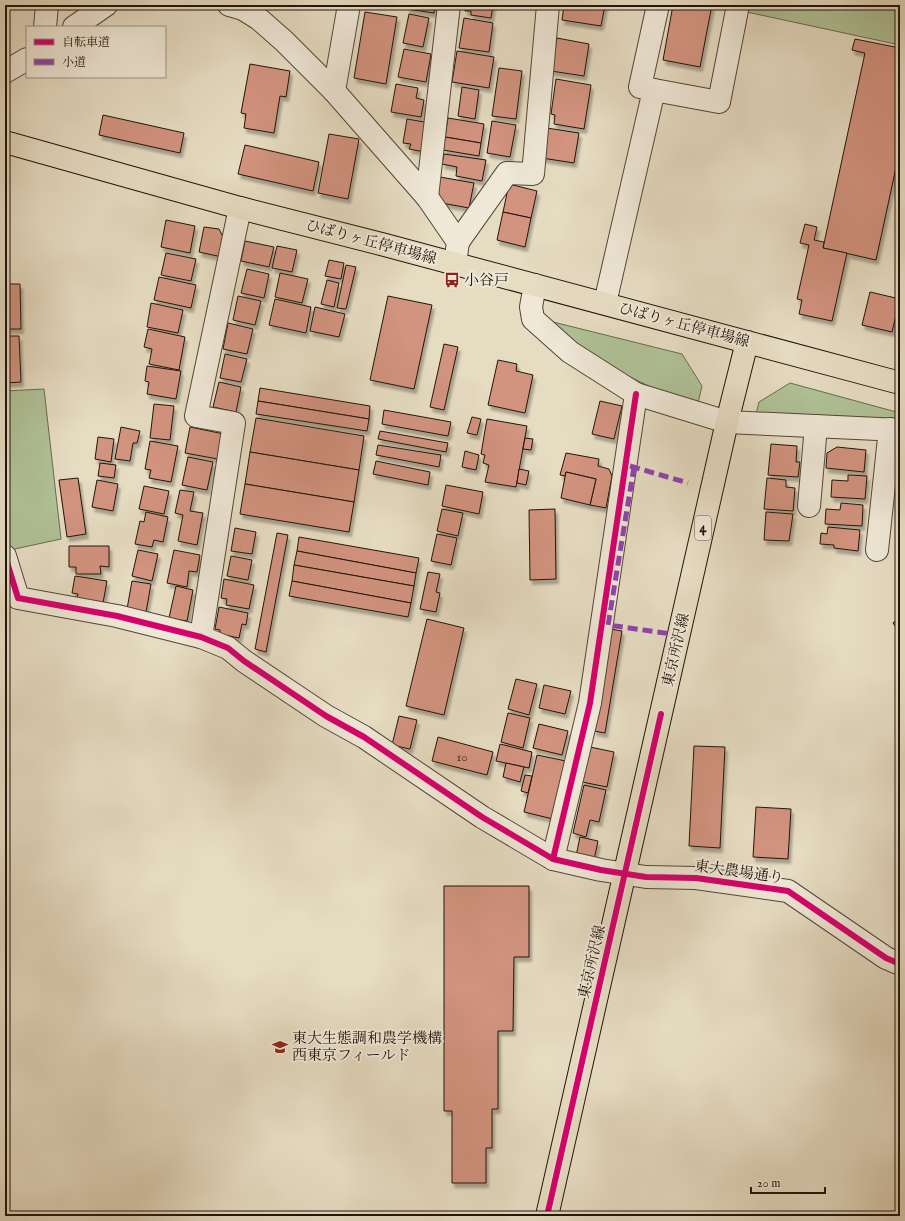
<svg xmlns="http://www.w3.org/2000/svg" width="905" height="1221" font-family="'IM FELL English','Noto Serif JP',serif">
<defs>
<filter id="shadow"><feDropShadow dx="2.5" dy="4.5" stdDeviation="1" flood-color="#0004"/></filter>
</defs>
<rect width="100%" height="100%" fill="#e6dcc2"/>
<filter id="stains"><feTurbulence type="fractalNoise" baseFrequency=".005" numOctaves="4"/><feColorMatrix values="0 0 0 0 .2 0 0 0 0 .09 0 0 0 0 .02 0 0 0 .5 -.17"/></filter>
<radialGradient id="worn" r=".72"><stop offset=".6" stop-color="#630" stop-opacity="0"/><stop offset="1" stop-color="#630" stop-opacity=".3"/></radialGradient>
<!-- green -->
<g fill="#b0c297" stroke="#686b50">
<path d="M743,5H900V45L742,11Z"/>
<path d="M549,321L682,354L702,386L698,403L655,389L603,364Z"/>
<path d="M790,383L900,413V419L756,414L759,402Z"/>
<path d="M44,389L61,539L10,550L5,532V391Z"/>
</g>
<!-- building -->
<g fill="#d2937f" stroke="#20140a" filter="url(#shadow)">
<path d="M408,5H435L434,13L407,9Z"/>
<path d="M466,5H493L491,18L471,15V11H465Z"/>
<path d="M564,5H605L601,26L562,20Z"/>
<path d="M673,5H712L700,67L663,60Z"/>
<path d="M365,12L397,17L386,84L354,78Z"/>
<path d="M409,14L429,18L423,47L403,43Z"/>
<path d="M464,18L493,23L489,52L459,48Z"/>
<path d="M557,38L589,44L584,76L551,71Z"/>
<path d="M855,39L900,48V149L876,260L823,248L865,53L852,50Z"/>
<path d="M404,49L431,54L426,82L398,77Z"/>
<path d="M457,51L494,57L489,88L452,82Z"/>
<path d="M250,64L290,71L286,97L280,96L274,133L244,128L246,114L241,113Z"/>
<path d="M499,68L522,71L516,119L492,116Z"/>
<path d="M556,79L591,85L584,129L554,124L555,115L551,114Z"/>
<path d="M396,84L418,88L416,98L424,100L421,117L391,112Z"/>
<path d="M462,87L479,90L475,119L458,116Z"/>
<path d="M103,115L184,133L180,153L99,135Z"/>
<path d="M448,118L484,124L481,143L445,137Z"/>
<path d="M407,119L430,123L425,152L409,149L411,144L403,143Z"/>
<path d="M492,121L516,125L510,157L487,153Z"/>
<path d="M547,128L579,133L574,163L542,158Z"/>
<path d="M329,134L359,139L348,199L318,193Z"/>
<path d="M445,137L481,143L479,156L443,150Z"/>
<path d="M245,145L319,162L313,191L238,174Z"/>
<path d="M444,154L486,160L482,181L456,176L457,167L442,164Z"/>
<path d="M440,177L474,183L469,208L436,202Z"/>
<path d="M509,184L537,191L531,218L503,212Z"/>
<path d="M503,212L531,218L525,247L497,240Z"/>
<path d="M166,220L195,226L190,253L161,247Z"/>
<path d="M805,224L817,227L814,240L824,242L823,248L847,253L832,321L799,314L802,300L797,299L809,245L800,243Z"/>
<path d="M204,227L219,229L225,241L222,257L199,252Z"/>
<path d="M245,241L274,247L269,267L241,261Z"/>
<path d="M277,246L297,250L292,272L272,268Z"/>
<path d="M166,253L196,259L191,281L161,275Z"/>
<path d="M329,260L344,263L341,279L325,276Z"/>
<path d="M346,265L356,267L346,309L337,308Z"/>
<path d="M247,269L269,274L264,298L241,293Z"/>
<path d="M280,273L308,279L302,303L275,297Z"/>
<path d="M159,277L196,285L191,308L154,300Z"/>
<path d="M327,280L339,283L334,307L321,304Z"/>
<path d="M5,284H20L21,329H5Z"/>
<path d="M870,292L900,299L892,332L862,325Z"/>
<path d="M238,296L261,301L255,325L233,320Z"/>
<path d="M388,296L432,305L414,389L370,380Z"/>
<path d="M275,299L311,307L306,333L269,325Z"/>
<path d="M151,303L183,310L178,333L147,327Z"/>
<path d="M315,307L345,314L339,337L310,331Z"/>
<path d="M228,323L253,329L247,354L223,349Z"/>
<path d="M148,329L185,337L179,370L149,364L152,349L144,347Z"/>
<path d="M5,336H19L21,382L5,383Z"/>
<path d="M444,344L458,347L444,410L430,407Z"/>
<path d="M225,354L247,359L241,382L220,378Z"/>
<path d="M498,360L517,364L516,371L533,375L525,413L488,405Z"/>
<path d="M147,366L181,371L176,399L147,394L149,382L145,381Z"/>
<path d="M219,382L241,387L236,412L213,407Z"/>
<path d="M260,388L370,406L369,419L258,401Z"/>
<path d="M258,401L369,419L367,431L256,414Z"/>
<path d="M600,401L622,406L614,439L592,434Z"/>
<path d="M154,404L174,406L170,440L150,438Z"/>
<path d="M384,410L451,422L448,436L382,424Z"/>
<path d="M472,417L481,419L477,435L467,433Z"/>
<path d="M256,418L364,436L359,470L250,452Z"/>
<path d="M487,419L527,426L516,487L485,482L489,465L483,463L485,455L481,454Z"/>
<path d="M121,427L140,431L137,443H133L130,461L115,459Z"/>
<path d="M190,427L224,434L218,459L185,453Z"/>
<path d="M380,431L448,443L446,452L378,439Z"/>
<path d="M98,437L114,439L111,462L95,459Z"/>
<path d="M525,438L533,439L531,450L523,449Z"/>
<path d="M150,441L178,446L171,482L149,478L151,470L145,469Z"/>
<path d="M771,444L797,446L796,462H800L798,477L768,475Z"/>
<path d="M378,445L441,455L439,467L376,455Z"/>
<path d="M837,447L866,450L864,472L826,468L827,453Z"/>
<path d="M465,451L479,455L476,470L462,467Z"/>
<path d="M250,452L359,470L354,502L245,484Z"/>
<path d="M566,453L599,459L598,466L609,469L612,476L606,508L590,505L596,479L566,472L565,476L560,475Z"/>
<path d="M188,457L213,462L207,490L182,485Z"/>
<path d="M376,461L430,472L428,485L373,474Z"/>
<path d="M100,463L116,465L114,478L98,476Z"/>
<path d="M519,469L529,471L526,485L517,483Z"/>
<path d="M566,472L596,479L590,505L561,498Z"/>
<path d="M848,475L867,476L865,499L831,497L832,480L848,481Z"/>
<path d="M78,478L86,534L67,537L59,480Z"/>
<path d="M767,478L786,480V487L795,488L793,511L764,509Z"/>
<path d="M97,480L118,484L113,511L92,507Z"/>
<path d="M245,484L354,502L349,532L240,514Z"/>
<path d="M446,485L483,492L479,514L442,506Z"/>
<path d="M144,486L169,491L164,514L139,509Z"/>
<path d="M180,490L194,492L190,511L203,513L197,545L178,541L183,515L175,513Z"/>
<path d="M841,503L863,505L862,526L825,524L826,509L840,510Z"/>
<path d="M442,509L463,513L458,536L437,531Z"/>
<path d="M555,509L556,579L530,580L529,510Z"/>
<path d="M146,512L168,517L163,542L154,540L152,547L135,544L140,521L144,522Z"/>
<path d="M766,512L793,514L789,541L764,540Z"/>
<path d="M828,527L860,530L858,551L834,548V545L820,544L821,533L827,534Z"/>
<path d="M235,528L256,532L252,554L231,551Z"/>
<path d="M277,533L288,535L266,652L255,649Z"/>
<path d="M437,534L457,538L451,565L431,561Z"/>
<path d="M299,537L419,558L416,573L297,551Z"/>
<path d="M69,546H109V567L100,566L101,574H76V567H69Z"/>
<path d="M138,550L158,554L152,581L132,576Z"/>
<path d="M174,550L200,555L197,572L189,571L187,587L167,583Z"/>
<path d="M297,551L416,573L414,586L294,565Z"/>
<path d="M231,556L252,560L248,580L227,576Z"/>
<path d="M294,565L414,586L411,603L292,581Z"/>
<path d="M428,572L440,574L436,592L440,593L436,612L420,609Z"/>
<path d="M75,576L107,581L103,603L77,599L78,594L72,593Z"/>
<path d="M224,579L254,585L249,609L226,605L227,599L221,598Z"/>
<path d="M132,581L151,584L146,612L127,609Z"/>
<path d="M292,581L411,603L408,617L289,596Z"/>
<path d="M176,586L193,590L187,621L169,618Z"/>
<path d="M219,607L248,613L246,625L242,624L239,638L220,634V630L215,629Z"/>
<path d="M900,617V630H898L893,623Z"/>
<path d="M427,619L464,628L444,715L406,706Z"/>
<path d="M610,629L622,631L605,733L594,731Z"/>
<path d="M516,679L537,684L529,715L508,709Z"/>
<path d="M544,685L571,691L565,714L539,708Z"/>
<path d="M508,713L530,718L523,748L501,742Z"/>
<path d="M399,716L417,720L410,749L392,745Z"/>
<path d="M539,724L568,731L562,755L533,748Z"/>
<path d="M438,737L493,752L487,775L432,761Z"/>
<path d="M500,744L532,752L529,768L496,761Z"/>
<path d="M694,746L725,747L720,848L689,846Z"/>
<path d="M590,747L614,752L607,787L582,782Z"/>
<path d="M537,755L566,761L553,819L524,812Z"/>
<path d="M506,763L524,767L520,782L503,777Z"/>
<path d="M525,775L532,776L528,793L521,791Z"/>
<path d="M584,785L606,790L599,822L590,820L586,837L573,833Z"/>
<path d="M756,807L791,809L788,859L753,857Z"/>
<path d="M580,837L598,841L594,860L576,856Z"/>
<path d="M444,886H529V957H514L513,1031H498V1109H492V1148H486V1183H452V1111H444Z"/>
</g>
<g fill="none" stroke-linecap="round" stroke-linejoin="round">
<defs>
<g id="minor">
<path d="M229,5L243,9L259,19L284,41L334,91L427,197L458,242L455,264"/>
<path d="M45,27L47,5"/>
<path d="M74,27L106,5"/>
<path d="M5,72L27,59"/>
<path d="M654,90L640,87L658,5"/>
<path d="M334,91L349,5"/>
<path d="M427,197L449,5"/>
<path d="M458,242L507,173L533,174L548,5"/>
<path d="M535,285L531,307L533,319L570,352L636,394L727,422L900,430"/>
<path d="M605,303L654,90L719,102L738,5"/>
<path d="M809,506L816,426"/>
<path d="M877,550L890,429"/>
<path d="M5,556L18,598L117,616L201,637L228,648L244,661L326,716L364,737L482,817L553,859L601,870L646,877L696,878L788,891L886,958L900,964"/>
<path d="M201,637L234,423L196,416L240,208"/>
<path d="M553,859L590,703L636,394"/>
</g>
<g id="major">
<path d="M5,142L240,208L385,245L900,383"/>
<path d="M547,1216L727,422L747,342"/>
</g>
</defs>
<!-- minor casing -->
<use href="#minor" stroke="#524638" stroke-width="24"/>
<!-- major casing -->
<use href="#major" stroke="#20140a" stroke-width="24"/>
<!-- minor -->
<use href="#minor" stroke="#efe8d7" stroke-width="22"/>
<!-- major -->
<use href="#major" stroke="#e6dcc2" stroke-width="22"/>
<!-- quiet -->
<g stroke="#8e44ad" stroke-width="5" stroke-dasharray="10 5" stroke-linecap="butt">
<path d="M630,466L688,483"/>
<path d="M634,467L608,625L679,635"/>
</g>
<defs>
<g id="cycleway">
<path d="M5,556L18,598L117,616L201,637L228,648L244,661L326,716L364,737L482,817L553,859L601,870L646,877L696,878L788,891L886,958L900,964"/>
<path d="M553,859L590,703L636,394"/>
<path d="M547,1216L661,714"/>
</g>
</defs>
<!-- cycleway casing -->
<use href="#cycleway" stroke="#efe8d7" stroke-width="8"/>
<!-- cycleway -->
<use href="#cycleway" stroke="#d6006c" stroke-width="6"/>
</g>
<!-- icons -->
<defs>
<symbol id="bus-bare" viewBox="-9 -9 18 18"><path d="M-5-6H5V4H4V6H2V4H-2V6H-4V4H-5ZM-3.5-4V0h7V-4ZM-3.5 1.2v1.5H-2V1.2ZM2 1.2v1.5H3.5V1.2Z" fill="#8f2418" stroke="#efe8d7" stroke-width="2.5" paint-order="stroke"/></symbol>
<symbol id="university-bare" viewBox="-9 -9 18 18"><path d="M0-5L7-2L0 1L-7-2ZM-4 1L0 2.5L4 1V4Q0 6-4 4Z" fill="#8f2418" stroke="#efe8d7" stroke-width="2.5" paint-order="stroke"/></symbol>
</defs>
<g fill-rule="evenodd">
<use href="#bus-bare" x="441" y="269" width="22" height="22"/>
<use href="#university-bare" x="269" y="1036" width="22" height="22"/>
</g>
<g text-anchor="middle" dominant-baseline="central" stroke-width="4" stroke-linejoin="round" paint-order="stroke">
<!-- number labels -->
<g font-size="13" fill="#4c3427">
<text x="462" y="757">10</text>
</g>
<!-- shield labels -->
<rect fill="#efe8d7" stroke="#5e5448" stroke-width="1" x="695" y="516" width="16" height="24" rx="3"/>
<g font-size="14" font-weight="bold" fill="#20140a">
<text x="703" y="528">4</text>
</g>
<!-- street labels -->
<g font-size="15" fill="#20140a" stroke="#efe8d7">
<text transform="translate(371 242) rotate(15)">ひばりヶ丘停車場線</text>
<text transform="translate(684 325) rotate(15)">ひばりヶ丘停車場線</text>
<text transform="translate(676 650) rotate(-77)">東京所沢線</text>
<text transform="translate(739 872) rotate(8)">東大農場通り</text>
<text transform="translate(592 962) rotate(-77)">東京所沢線</text>
</g>
<!-- poi labels -->
<g font-size="15" fill="#20140a" stroke="#efe8d7" text-anchor="start">
<text x="464" y="280">小谷戸</text>
<text x="292" y="1038">東大生態調和農学機構<tspan x="292" dy="17">西東京フィールド</tspan></text>
</g>
</g>
<!-- margin -->
<rect width="905" height="1221" fill="none" stroke="#e6dcc2" stroke-width="20"/>
<rect x="6" y="6" width="893" height="1209" fill="none" stroke="#20140a" stroke-width="2"/>
<rect x="10" y="10" width="885" height="1201" fill="none" stroke="#20140a"/>
<!-- legend -->
<rect x="26" y="26" width="140" height="52" fill="#efe8d7" stroke="#9c9385"/>
<rect x="34" y="39" width="20" height="6" fill="#d6006c" stroke="#9c9385"/>
<text x="62" y="46" font-size="12" fill="#20140a">自転車道</text>
<rect x="34" y="59" width="20" height="6" fill="#8e44ad" stroke="#9c9385"/>
<text x="62" y="66" font-size="12" fill="#20140a">小道</text>
<!-- scale -->
<path d="M751 1187v6h74v-6" fill="none" stroke="#20140a" stroke-width="2"/>
<text x="757" y="1187" font-size="12" fill="#20140a" stroke="#efe8d7" stroke-width="3" paint-order="stroke">20 m</text>
<rect width="100%" height="100%" filter="url(#stains)"/>
<rect width="100%" height="100%" fill="url(#worn)"/>
</svg>
